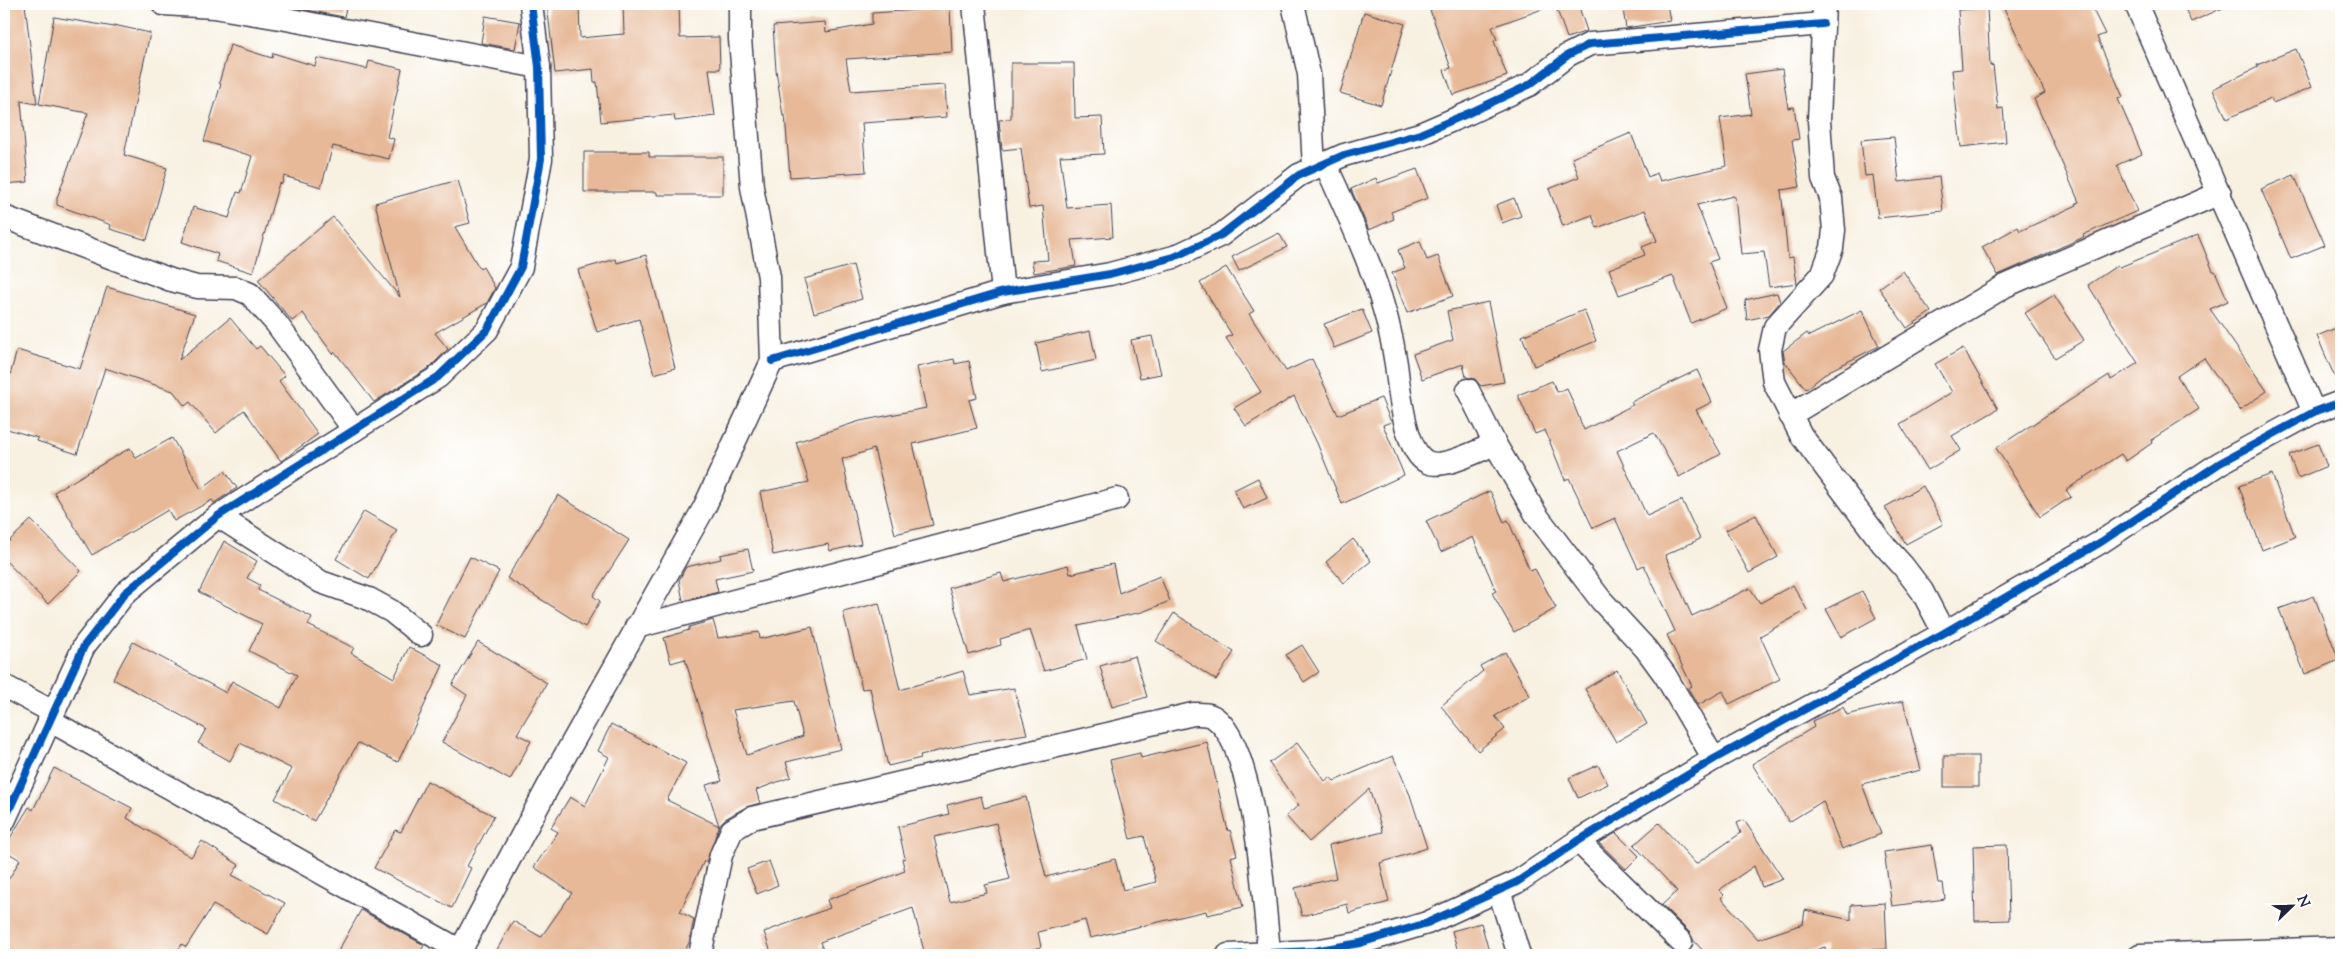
<svg xmlns="http://www.w3.org/2000/svg" width="2345" height="959" font-family="'Sorts Mill Goudy',serif">
<rect width="100%" height="100%" fill="#fff"/>
<filter id="ink" filterUnits="userSpaceOnUse"><feTurbulence type="fractalNoise" baseFrequency=".02" numOctaves="2"/><feDisplacementMap in="SourceGraphic" scale="10" xChannelSelector="R" yChannelSelector="G"/><feConvolveMatrix kernelMatrix="1 2 1 2 8 2 1 2 1" color-interpolation-filters="sRGB"/></filter>
<filter id="wash" filterUnits="userSpaceOnUse"><feTurbulence type="fractalNoise" baseFrequency=".0096" numOctaves="4" result="noise"/><feDisplacementMap in="SourceGraphic" scale="20" xChannelSelector="R" yChannelSelector="G"/><feGaussianBlur stdDeviation="1.12" result="paint"/><feColorMatrix in="noise" values="0 0 0 0 0 0 0 0 0 0 0 0 0 0 0 0 0 1.4 0 .05"/><feComposite in="paint" operator="in"/></filter>
<g filter="url(#wash)">
<rect width="100%" height="100%" fill="#f8f1e2"/>
<g id="blocks">
<!-- building -->
<g fill="#e7b999" fill-rule="evenodd">
<path d="M4,4H25L37,104L21,101L28,182L4,184Z"/>
<path d="M297,4H347L344,17L296,8Z"/>
<path d="M547,4H579L580,38L624,34L623,4H679L680,38L719,37L720,69H709L715,116L675,121L674,115L601,122L597,82H594L593,69L555,73Z"/>
<path d="M1448,4H1551V6L1492,27L1497,40L1494,41L1507,76L1453,95L1444,70L1451,68L1430,10Z"/>
<path d="M1555,4H1578L1587,31L1567,38Z"/>
<path d="M1622,4H1667L1670,21L1626,28Z"/>
<path d="M2002,4H2090L2105,34L2097,37L2123,97L2118,99L2142,154L2117,165L2137,211L2083,235L2084,237L1998,275L1982,247L2018,227L2020,231L2077,205L2076,203L2079,202L2034,99L2045,93Z"/>
<path d="M2183,4H2232L2191,22Z"/>
<path d="M950,8L952,52L846,59L851,91L945,85L947,117L862,123L866,172L790,177L785,115L783,116L776,70L773,26L825,22L826,32L872,24V13Z"/>
<path d="M1987,8L1990,66L1993,65L1998,109L2003,108L2006,142L1961,147L1952,70L1962,69L1958,10Z"/>
<path d="M1364,12L1405,24L1381,105L1340,93Z"/>
<path d="M485,16L520,22L515,49L481,43Z"/>
<path d="M54,17L114,27V25L150,33L124,155L167,168L147,240L110,229L111,225L57,205V198L88,113L39,104Z"/>
<path d="M230,45L272,58L273,53L315,66L317,58L367,69L369,61L402,69L387,137L394,139L389,159L333,146L321,187L284,176L282,184L279,183L253,273L216,261L218,254L182,242L193,207L229,218L237,192L241,193L252,156L204,141L221,84L219,83Z"/>
<path d="M2296,49L2312,87L2273,103L2271,98L2227,119L2213,89L2258,67L2257,65Z"/>
<path d="M1011,63H1074L1075,118L1102,117L1104,154L1060,156L1067,208L1111,205L1113,237L1072,240L1076,266L1034,273L1032,261L1048,260L1043,206L1029,208L1021,148L1002,150L999,120L1011,119Z"/>
<path d="M1782,69L1788,108L1794,107L1799,139L1792,140L1800,187L1781,190L1788,258L1793,257L1797,283L1769,287L1764,252L1741,254L1735,197L1733,196L1697,205L1718,259L1709,262L1727,308L1691,323L1673,276L1619,295L1609,269L1645,255L1642,247L1657,241L1645,210L1597,228L1592,215L1563,226L1549,189L1579,177L1572,158L1631,133L1648,177L1657,173L1660,181L1727,166L1720,118L1751,114L1745,74Z"/>
<path d="M1894,137L1899,182L1939,177L1943,211L1878,218L1873,175L1865,176L1861,140Z"/>
<path d="M584,152H649V157H723V195H657V192H584Z"/>
<path d="M1417,169L1428,198L1391,212L1394,219L1369,230L1351,189L1376,178L1378,183Z"/>
<path d="M2294,175L2325,245L2291,259L2261,189Z"/>
<path d="M458,180L470,223L455,227L480,269L483,267L495,288L487,303L435,333L448,349L430,367L374,402L335,352L333,354L303,313L292,321L258,280L333,217L400,297L375,203Z"/>
<path d="M1514,198L1521,216L1502,223L1496,205Z"/>
<path d="M1279,233L1287,247L1239,271L1232,257Z"/>
<path d="M2198,235L2213,271H2215L2228,301L2210,309L2267,391L2240,410L2204,358L2177,376L2199,409L2151,440L2152,443L2126,461L2121,454L2066,490L2071,497L2040,517L1996,448L2109,375L2111,380L2138,363L2088,285L2118,265L2120,267Z"/>
<path d="M1420,241L1427,260L1438,256L1453,296L1407,313L1392,273L1405,268L1398,250Z"/>
<path d="M646,255L675,368L654,374L639,319L597,332L578,270L616,259L617,263Z"/>
<path d="M853,265L862,299L814,313L804,279Z"/>
<path d="M1226,267L1254,311L1249,314L1286,371L1312,359L1338,415L1381,398L1391,422L1383,425L1404,475L1342,504L1317,443L1294,396L1246,426L1234,408L1261,392L1226,338L1232,335L1200,283Z"/>
<path d="M1903,271L1931,312L1907,328L1879,288Z"/>
<path d="M107,287L195,314L179,360L230,318L256,349L260,346L285,376L279,381L318,434L281,461L244,410L216,433L190,402L185,406L173,391L105,368L77,454L37,441L38,438L4,428V397L17,350L80,369Z"/>
<path d="M1777,293L1780,302L1769,315L1747,320L1745,300Z"/>
<path d="M2054,295L2084,340L2055,358L2025,313Z"/>
<path d="M1488,302L1504,382L1481,386L1475,379L1466,377L1463,364L1422,379L1413,354L1453,340L1447,311Z"/>
<path d="M1362,309L1372,333L1334,348L1324,324Z"/>
<path d="M1584,310L1596,341L1534,366L1522,336Z"/>
<path d="M1862,310L1879,346L1829,371L1806,389L1785,362L1783,351L1807,333L1809,336Z"/>
<path d="M2341,326V389H2340L2317,336Z"/>
<path d="M1090,331L1096,360L1042,372L1036,343Z"/>
<path d="M1152,336L1161,374L1140,378L1131,340Z"/>
<path d="M1963,348L1998,409L1952,436L1961,450L1928,470L1900,424L1952,392L1935,364Z"/>
<path d="M954,359L955,364L969,361L977,398L969,400L977,428L913,444L933,525L895,534L874,449L842,459L861,544L830,551L828,544L773,555L760,492L809,482L796,442L860,421L926,408L917,367Z"/>
<path d="M1697,370L1712,402L1696,410L1721,454L1679,477L1654,433L1617,451L1647,516L1682,500L1700,539L1665,555L1692,616L1750,588L1760,603L1793,585L1807,610L1760,636L1780,679L1729,704L1723,691L1698,705L1688,688L1692,686L1667,635L1675,631L1644,565L1638,568L1615,518L1593,528L1569,478L1565,480L1545,430L1535,434L1518,395L1552,381L1557,392L1567,388L1584,430L1633,405L1631,402Z"/>
<path d="M172,438L201,489L225,471L237,488L214,503L212,500L174,521L168,510L92,555L54,492L130,448L136,458Z"/>
<path d="M2318,444L2327,466L2298,478L2289,455Z"/>
<path d="M2272,474L2295,537L2262,550L2239,486Z"/>
<path d="M1258,478L1267,498L1243,509L1234,490Z"/>
<path d="M1923,486L1943,524L1906,544L1885,507Z"/>
<path d="M1490,491L1504,522L1508,520L1530,571L1535,569L1556,608L1514,632L1492,593L1496,591L1473,537L1441,552L1426,521Z"/>
<path d="M558,495L629,540L593,596L600,601L585,627L507,578Z"/>
<path d="M364,511L397,530L369,579L336,559Z"/>
<path d="M1756,515L1778,557L1749,573L1726,530Z"/>
<path d="M31,520L81,571L48,604L4,559V546Z"/>
<path d="M1353,539L1371,561L1344,583L1326,562Z"/>
<path d="M224,541L257,561L247,578L260,585L258,590L312,617L308,625L354,648L351,653L394,678L409,647L443,665L398,762L358,743L314,821L275,799L292,769L240,743L230,761L198,743L206,729L113,679L133,642L226,693L232,681L281,708L297,675L249,651L262,624L199,592Z"/>
<path d="M748,549L753,571L715,579L718,592L683,601L679,580L686,567L721,559L720,555Z"/>
<path d="M470,557L499,571L465,639L436,625Z"/>
<path d="M1113,564L1119,593L1160,576L1170,601L1142,612L1078,626L1087,659L1044,671L1030,630L1000,639L1001,645L969,655L949,588L1001,573L1004,582L1068,565L1070,574Z"/>
<path d="M1862,591L1876,618L1841,637L1826,609Z"/>
<path d="M2314,596L2339,660L2305,674L2279,609Z"/>
<path d="M879,603L900,690L963,671L970,695L1014,688L1027,734L977,742L920,755L921,758L888,766L870,688L862,689L843,612Z"/>
<path d="M1174,613L1234,652L1216,680L1156,641Z"/>
<path d="M713,620L718,638L759,632L760,639L812,627L841,749L786,762L791,777L756,790L760,803L746,807L725,819L720,824L706,862L704,861L680,912L694,919L689,943L682,955H494L513,921L541,937L572,893L534,867L558,832L551,828L570,797L585,806L609,757L598,751L611,724L686,763L667,800L719,826L706,785L722,781L685,659L671,663L664,638L689,630V627ZM794,701L803,736L747,755L733,710Z"/>
<path d="M478,642L547,683L517,734L531,741L510,780L442,742L467,695L452,685Z"/>
<path d="M1302,645L1319,672L1304,682L1286,655Z"/>
<path d="M1505,652L1530,696L1495,716L1505,729L1478,751L1441,706L1483,671L1480,666Z"/>
<path d="M1135,656L1147,697L1112,707L1100,666Z"/>
<path d="M1617,670L1647,724L1616,742L1585,689Z"/>
<path d="M1903,701L1921,770L1862,784L1881,834L1842,849L1823,801L1789,822L1752,764L1814,727L1812,721L1843,707L1847,715Z"/>
<path d="M1207,742L1228,831L1230,830L1237,855L1231,857L1243,907L1207,915L1206,911L1090,938L1085,920L1038,932L1041,947L1006,955H925L913,908L820,942L825,955H772L764,932L830,908L827,900L905,871L902,859L905,858L898,827L949,814L947,805L981,796L984,808L1026,797L1046,877L1115,859L1123,890L1156,882L1144,836L1130,839L1110,760L1140,753L1141,758ZM996,823L1010,879L985,885L987,893L950,902L934,837Z"/>
<path d="M1297,743L1325,781L1330,777L1334,781L1393,756L1410,795L1427,848L1380,863L1389,902L1349,913L1347,904L1302,916L1295,888L1336,878L1329,845L1383,832L1369,789L1309,842L1286,816L1299,805L1269,763Z"/>
<rect x="1944" y="756" width="34" height="31"/>
<path d="M1598,765L1608,784L1578,798L1569,778Z"/>
<path d="M54,768L132,808L127,818L191,857L202,841L239,865L232,875L285,903L268,934L213,905L186,947L182,944L175,955H4V887L20,860L4,850V848L29,807L33,810Z"/>
<path d="M427,781L494,816L467,866L471,868L452,908L374,868L395,830L401,832Z"/>
<path d="M1744,820L1783,879L1762,887L1754,866L1719,890L1724,895L1721,898L1758,939L1803,924L1805,910L1851,920V905L1885,903L1887,949L1848,951V955H1826L1825,947L1801,955H1707L1694,941L1690,933L1662,905L1677,891L1634,845L1659,823L1696,864L1741,833L1737,823Z"/>
<path d="M1616,833L1639,856L1626,869L1599,843Z"/>
<path d="M1932,845L1938,883H1943L1945,899L1892,906L1884,852Z"/>
<path d="M2007,845L2009,920L1975,921L1973,846Z"/>
<path d="M769,861L778,885L757,894L747,869Z"/>
<path d="M361,910L424,945L419,955H336Z"/>
<path d="M1481,923L1490,955H1459L1452,931Z"/>
</g>
</g>
</g>
<g filter="url(#ink)">
<use href="#blocks" fill-opacity="0" stroke="#424154" stroke-width="1"/>
<g fill="none" stroke-linecap="round" stroke-linejoin="round">
<defs>
<g id="minor">
<path d="M163,4L214,7L286,19L539,67"/>
<path d="M974,4L1003,292"/>
<path d="M1293,4L1309,74L1314,168"/>
<path d="M1824,4L1819,120L1823,178L1831,198L1834,230L1832,248L1822,275L1775,327L1770,350L1774,382L1801,435L1882,543L1903,566L1922,591L1944,633"/>
<path d="M2136,4L2314,412"/>
<path d="M1325,163C1354,228 1386,292 1396,364C1399,386 1404,451 1427,462C1443,470 1479,450 1495,444"/>
<path d="M4,217L171,280L197,287L236,288L250,294L276,323L354,430"/>
<path d="M772,361L1003,292L1110,274L1174,257L1221,235L1299,175L1344,155L1420,134L1469,113L1529,85L1568,55L1590,44L1823,24"/>
<path d="M1468,390L1495,444L1537,516L1601,600L1646,649L1665,675L1714,759"/>
<path d="M1790,415L2005,286L2220,193"/>
<path d="M218,516L321,582L369,599L391,611L421,635"/>
<path d="M636,627L1117,499"/>
<path d="M4,686L53,712"/>
<path d="M49,720L461,951"/>
<path d="M4,821L84,646L125,593L218,516L438,377L487,330L521,267L541,159L539,67L531,4"/>
<path d="M1578,841L1681,942"/>
<path d="M1499,890L1519,955"/>
<path d="M458,955L557,770L704,508L772,361L769,277L752,187L740,39V4"/>
<path d="M700,955L721,855L732,830L752,818L1193,714C1201,714 1208,713 1215,718C1256,748 1264,903 1269,952"/>
<path d="M1228,955L1314,951L1360,943L1427,923L1517,882L1578,841L1714,759L1944,633L2101,542L2220,463L2314,412L2341,402"/>
<path d="M2140,955L2341,948"/>
</g>
</defs>
<!-- minor casing -->
<use href="#minor" stroke="#424154" stroke-width="25"/>
<!-- minor -->
<use href="#minor" stroke="#fff" stroke-width="22"/>
<defs>
<g id="cycleway">
<path d="M772,361L1003,292L1110,274L1174,257L1221,235L1299,175L1344,155L1420,134L1469,113L1529,85L1568,55L1590,44L1823,24"/>
<path d="M4,821L84,646L125,593L218,516L438,377L487,330L521,267L541,159L539,67L531,4"/>
<path d="M1228,955L1314,951L1360,943L1427,923L1517,882L1578,841L1714,759L1944,633L2101,542L2220,463L2314,412L2341,402"/>
</g>
</defs>
<!-- cycleway casing -->
<use href="#cycleway" stroke="#fff" stroke-width="11"/>
<!-- cycleway -->
<use href="#cycleway" stroke="#0057b8" stroke-width="8"/>
</g>
</g>
<!-- margin -->
<rect width="2345" height="959" fill="none" stroke="#fff" stroke-width="20"/>
<!-- north arrow -->
<g transform="translate(2292 906) rotate(67)" stroke="#ffffff" stroke-width="4" paint-order="stroke">
<path d="M0-4L9 19L0 12L-9 19Z" fill="#22223b"/>
<text y="-8" font-size="14" font-weight="bold" text-anchor="middle" fill="#22223b">N</text>
</g>
</svg>
